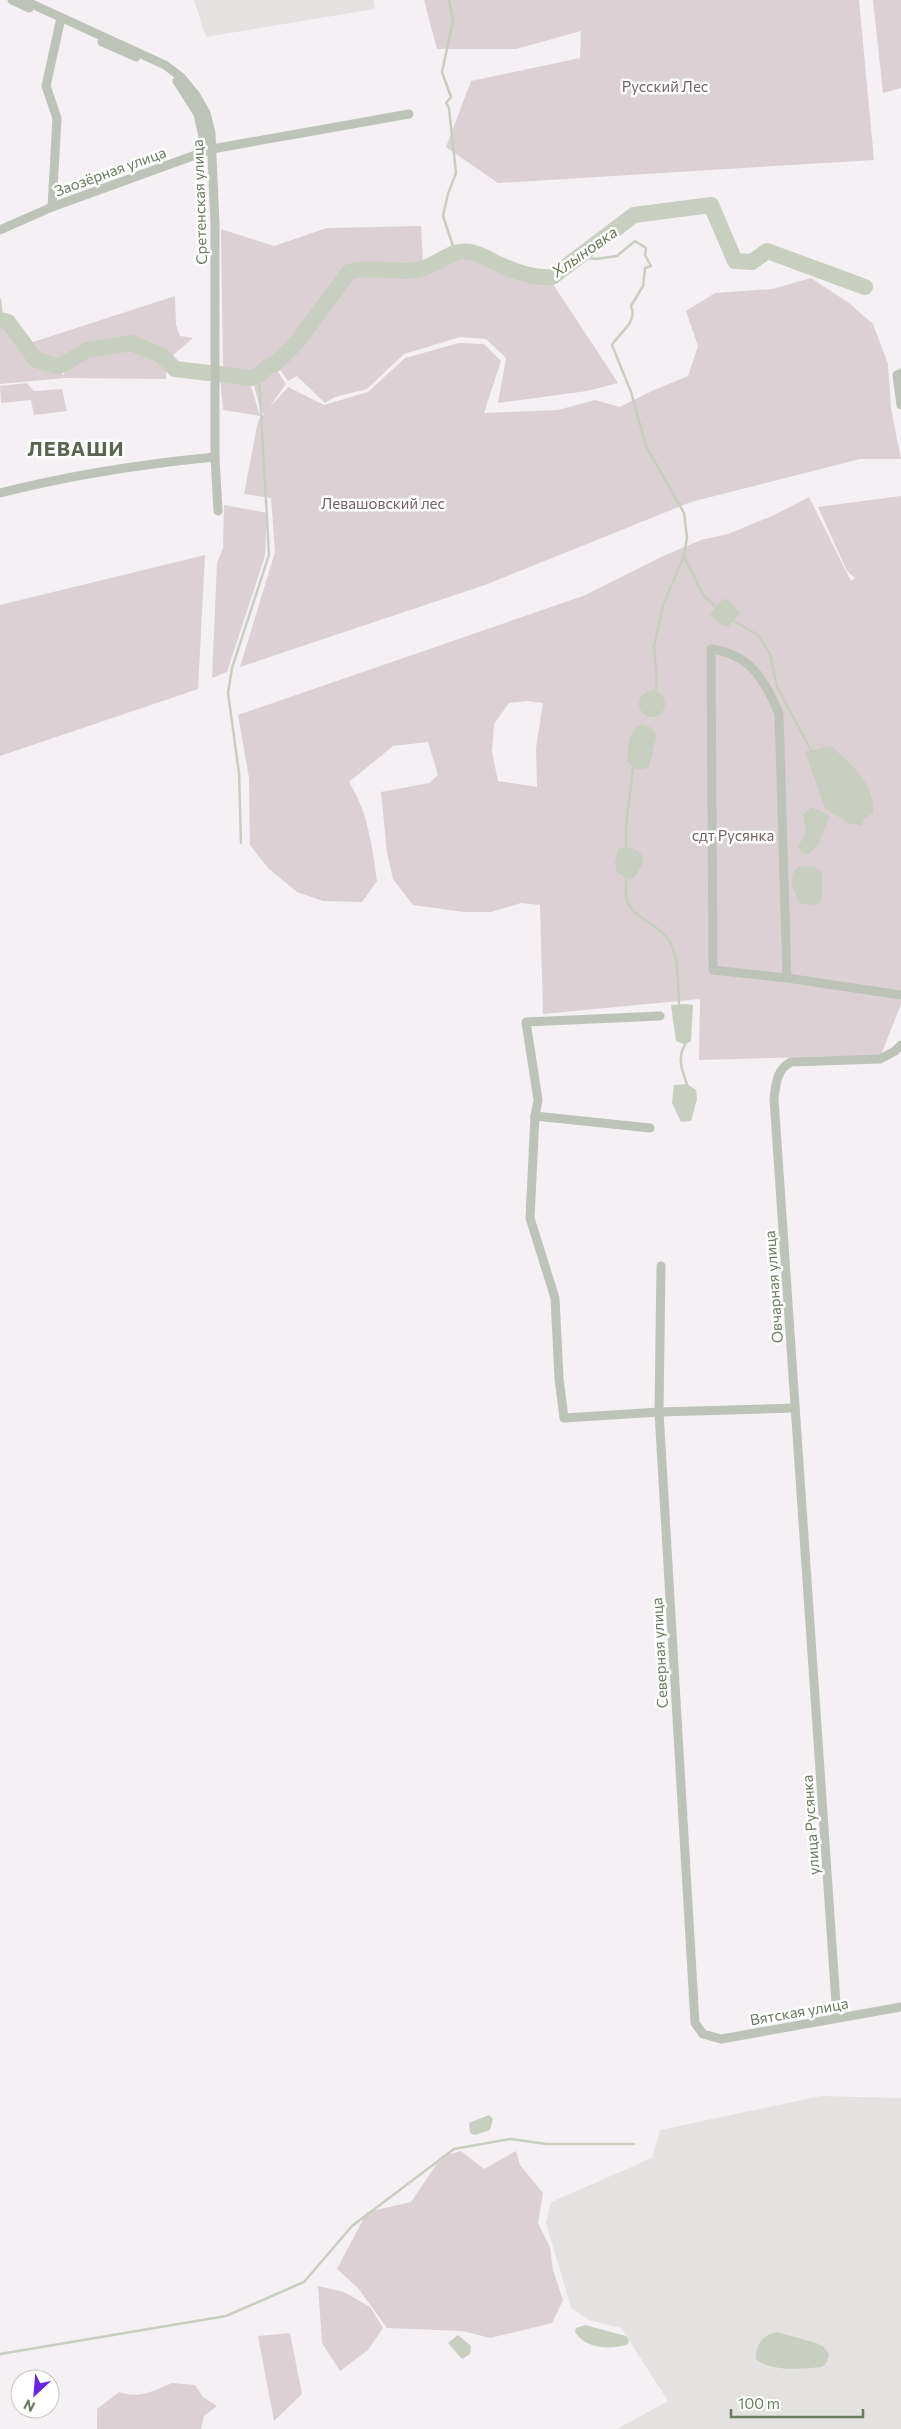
<svg xmlns="http://www.w3.org/2000/svg" width="901" height="2429" font-family="Commissioner,sans-serif">
<rect width="100%" height="100%" fill="#f4f0f4"/>
<!-- built -->
<g fill="#e3e2e1">
<path d="M194,0H374L375,9L206,37Z"/>
<path d="M821,2096L901,2098V2429H617L668,2401L621,2328L589,2320L571,2308L546,2223L551,2202L652,2158L660,2130Z"/>
</g>
<!-- green -->
<g fill="#dbd1d4" fill-rule="evenodd">
<path d="M424,0H859L874,160L498,183L446,147L471,81L580,58L581,31L516,49H437Z"/>
<path d="M873,0H901V88L883,93Z"/>
<path d="M421,226L423,265L361,266L347,268L282,354L248,372L223,368L221,229L274,246L327,228Z"/>
<path d="M452,257H473L488,268L521,278L553,284L618,383L587,391L498,403L506,358L486,339L460,337L404,354L367,389L335,397L325,403L297,376L288,381L277,366L313,332L315,322L329,308L333,296L351,276L368,273L423,274L442,268Z"/>
<path d="M811,278L849,303L873,324L888,364L891,408L901,459H860L691,502L485,585L240,667L275,552L271,498L244,494L258,421L264,414L260,409L254,385L259,375L275,367L286,384L269,408L288,387L324,405L368,392L405,358L459,343L484,344L501,361L484,413L558,410L595,400L620,407L654,390L688,376L698,346L686,311L715,293L772,289Z"/>
<path d="M175,296L176,325L180,336L193,338L172,356L131,340L86,346L62,362L34,352L30,343Z"/>
<path d="M0,324H3L32,363L61,368L63,376C70,352 120,338 142,348C150,352 158,358 166,362V379L64,378L0,384Z"/>
<path d="M220,376L250,383L260,416L223,410Z"/>
<path d="M27,383L34,391L62,389L67,411L34,415L31,400L1,403L0,386Z"/>
<path d="M901,496V1004L881,1055L699,1060L700,999L543,1014L540,905L521,903L491,912H464L413,905L393,879L387,853L381,792L429,783L438,775L428,742L393,746L349,782C368,812 372,846 377,881L362,902L323,901L297,892L268,868L250,845L249,778L238,715L583,596L661,557L701,540L728,534L774,515L809,497L851,581L855,578L847,571L818,507ZM527,701L543,703L536,748L537,787L498,781L492,752L494,724L509,703Z"/>
<path d="M224,505L267,513L265,556L227,672L212,678L217,563L223,548Z"/>
<path d="M205,555L198,689L0,756V605Z"/>
<path d="M461,2151L484,2169L516,2151L520,2165L543,2193L538,2223L550,2247L553,2270L563,2300L552,2323L490,2338L463,2331L387,2328L358,2288L337,2269L367,2212L411,2202L442,2156Z"/>
<path d="M318,2286L344,2292L370,2307L383,2328L368,2350L340,2371L322,2343Z"/>
<path d="M290,2333L302,2394L274,2421L258,2336Z"/>
<path d="M172,2383L195,2385L203,2397L217,2406L204,2416L201,2429H97V2409L119,2392C139,2399 154,2391 172,2383Z"/>
</g>
<!-- water -->
<g fill="#c8cec0">
<path d="M723,599L728,600L740,613L728,627L720,624L710,614Z"/>
<circle cx="652" cy="704" r="13"/>
<path d="M642,724L650,727L657,734L649,767C638,771 634,770 627,761C628,747 628,730 642,724Z"/>
<path d="M831,746C852,766 875,783 873,813L864,819L862,826L848,823L825,808L805,752Z"/>
<path d="M812,807L830,816L819,843L809,854L801,852L798,847L806,832L803,814Z"/>
<path d="M626,847L635,849L642,855L643,864L633,879L626,878L617,872L615,863L618,849Z"/>
<path d="M800,866L814,867L822,872V901L817,905L800,904C794,891 785,875 800,866Z"/>
<path d="M687,1004L693,1005L691,1041L685,1045L676,1041L671,1005Z"/>
<path d="M687,1084L696,1090L697,1099L691,1121L681,1122L672,1103L674,1085Z"/>
<path d="M489,2115L493,2119L490,2130L475,2135L470,2133L469,2123Z"/>
<path d="M585,2325L626,2336L629,2340L628,2344C612,2350 585,2349 575,2332L576,2328Z"/>
<path d="M777,2332L816,2343L824,2347L829,2354L827,2362L822,2367C803,2369 771,2372 756,2359C755,2345 763,2334 777,2332Z"/>
<path d="M458,2335L471,2346L470,2354L462,2359L448,2343Z"/>
</g>
<g fill="none" stroke-linecap="round" stroke-linejoin="round">
<!-- stream -->
<g stroke="#c8cec0" stroke-width="2.5">
<path d="M449,0L453,21L442,72L451,97L446,103L449,108L456,173L448,194L443,216L455,252"/>
<path d="M578,257L596,259L617,256L635,241L646,248L645,255L651,266L645,268L643,286L631,306C638,322 620,332 612,345L631,392L646,446L684,513L687,538L684,556L663,605L654,647L657,680L656,691"/>
<path d="M0,300L2,320"/>
<path d="M684,556L703,595L715,606"/>
<path d="M734,621L758,635L770,654L777,687L811,750"/>
<path d="M241,843L239,773L228,693L232,668L269,555L259,375"/>
<path d="M626,847V825L633,768"/>
<path d="M626,878C627,885 625,891 626,897C629,917 660,925 669,940C679,957 678,985 679,1004"/>
<path d="M685,1045C677,1057 682,1071 687,1084"/>
<path d="M0,2354L226,2316L304,2282L352,2226L454,2149L510,2139L547,2144H634"/>
</g>
<!-- river -->
<g stroke="#c8cec0" stroke-width="16">
<path d="M0,320L8,322L36,360L58,366L64,364L87,350L131,343L161,355L175,369L209,373"/>
<path d="M219,374L251,378L259,375L267,367L275,364L298,341L349,272C371,265 395,274 418,270C438,266 450,248 471,252C481,254 488,259 496,263C513,271 533,279 552,277L634,215L711,205L735,261L752,262L767,251L865,287"/>
</g>
<!-- minor -->
<g stroke="#bec3ba" stroke-width="9">
<path d="M12,0L29,8"/>
<path d="M23,0L165,65L181,77L195,94L206,113L211,133L215,225V457L218,511"/>
<path d="M102,42L136,57"/>
<path d="M177,81L198,114L205,146"/>
<path d="M52,207L57,118L46,86L61,18"/>
<path d="M0,230L52,207L212,149L409,114"/>
<path d="M901,373L897,375L901,405"/>
<path d="M0,493C71,475 142,464 215,457"/>
<path d="M787,978L779,714C765,680 750,654 711,649L713,970L787,978L901,995"/>
<path d="M660,1016L526,1022L538,1100L535,1116L530,1218L555,1298L559,1378L564,1418L659,1412L795,1408"/>
<path d="M535,1116L650,1128"/>
<path d="M661,1266L659,1412L695,2023L703,2034L721,2039L901,2007"/>
<path d="M837,2018L774,1099C776,1084 776,1070 791,1062L880,1059L895,1051L901,1045"/>
</g>
</g>
<g text-anchor="middle" dominant-baseline="central" stroke-width="5" stroke-linejoin="round" paint-order="stroke">
<!-- park labels -->
<g font-size="15" fill="#786264" stroke="#fff">
<text x="665" y="86">Русский Лес</text>
<text x="383" y="503">Левашовский лес</text>
<text x="733" y="835">сдт Русянка</text>
</g>
<!-- street labels -->
<g font-size="15" fill="#6b7b60" stroke="#fff">
<text transform="translate(110 171) rotate(-20)">Заозёрная улица</text>
<text transform="translate(199 202) rotate(-92)">Сретенская улица</text>
<text transform="translate(773 1287) rotate(-94)">Овчарная улица</text>
<text transform="translate(659 1653) rotate(-93)">Северная улица</text>
<text transform="translate(810 1825) rotate(-94)">улица Русянка</text>
<text transform="translate(799 2011) rotate(-10)">Вятская улица</text>
</g>
<!-- water labels -->
<g font-size="16" font-style="italic" fill="#6c775a" stroke="#fff">
<text transform="translate(584 251) rotate(-35)">Хлыновка</text>
</g>
<!-- district labels -->
<g font-size="20" font-weight="bold" letter-spacing="1" fill="#5a6651" stroke="#fff">
<text x="76" y="448">ЛЕВАШИ</text>
</g>
</g>
<!-- north arrow -->
<g transform="translate(35 2394) rotate(206)"><circle r="24" fill="#ffffff" stroke="#c4cabf"/>
<path d="M0-4L9 19L0 12L-9 19Z" fill="#6a25df"/>
<text y="-8" font-size="14" font-weight="bold" text-anchor="middle" fill="#6b7b60">N</text>
</g>
<!-- scale -->
<path d="M731 2409v8h132v-8" fill="none" stroke="#6b7b60" stroke-width="2.5"/>
<text x="738" y="2409" font-size="15" fill="#6b7b60" stroke="#ffffff" stroke-width="4" paint-order="stroke">100 m</text>
</svg>
